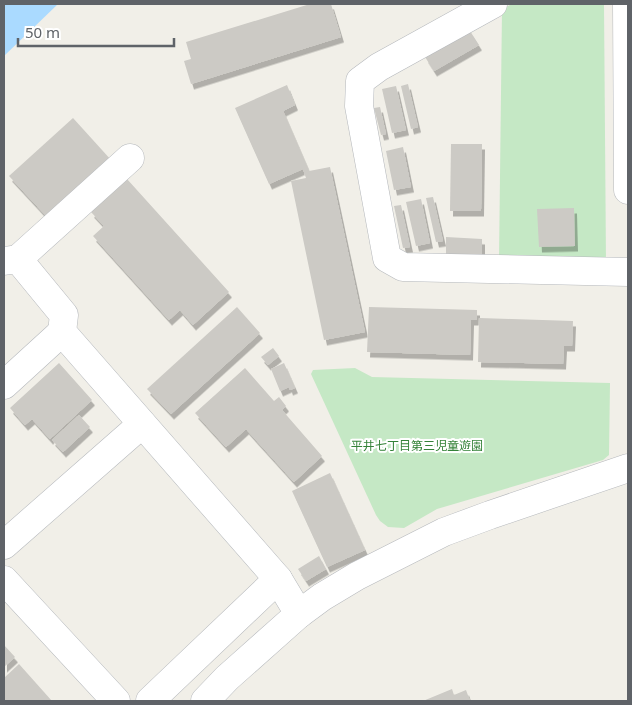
<svg xmlns="http://www.w3.org/2000/svg" width="632" height="705" font-family="'Noto Sans','Noto Sans JP',sans-serif">
<defs>
<filter id="shadow"><feDropShadow dx="3" dy="5.5" stdDeviation="0" flood-color="#0004"/></filter>
</defs>
<rect width="100%" height="100%" fill="#f1efe8"/>
<!-- green -->
<g fill="#c5e8c5">
<path d="M512,4H604L606,263L499,260L502,9Z"/>
<path d="M355,368L372,377L610,383L609,455L603,460L437,509L404,528L388,527L380,521L376,515L311,374L313,370Z"/>
</g>
<!-- water -->
<path fill="#aadaff" d="M4,4H58L4,56Z"/>
<!-- building -->
<g fill="#cccac5" filter="url(#shadow)">
<path d="M310,4H331L341,37L191,84L184,61L191,59L186,42Z"/>
<path d="M470,31L479,45L434,71L425,57Z"/>
<path d="M408,84L418,127L411,129L401,86Z"/>
<path d="M287,85L295,105L283,111L309,171L330,167L365,332L324,340L291,181L306,178L303,169L269,184L235,108Z"/>
<path d="M396,86L406,130L392,133L382,89Z"/>
<path d="M380,107L386,134L381,135L374,108Z"/>
<path d="M73,118L112,161L49,219L9,176Z"/>
<path d="M451,144H482L481,211H450Z"/>
<path d="M403,147L411,187L394,190L386,151Z"/>
<path d="M127,179L229,292L193,325L180,310L169,320L93,236L104,226L91,212Z"/>
<path d="M433,197L443,241L436,242L426,198Z"/>
<path d="M421,199L430,243L416,246L406,202Z"/>
<path d="M401,205L410,247L403,248L394,206Z"/>
<path d="M574,208L575,246L539,247L537,209Z"/>
<path d="M446,237L482,239V255L446,254Z"/>
<path d="M237,307L260,333L171,414L147,389Z"/>
<path d="M369,307L477,310V320H471L470,355L367,352Z"/>
<path d="M479,318L573,321L572,346H564L563,364L478,362Z"/>
<path d="M273,348L279,356L268,365L261,357Z"/>
<path d="M59,363L92,400L50,439L32,419L25,425L10,408Z"/>
<path d="M284,363L295,388L290,390L289,387L280,391L271,369Z"/>
<path d="M245,368L274,401L279,397L286,406L282,410L322,456L294,482L246,429L226,447L195,413Z"/>
<path d="M79,415L90,427L63,452L52,440Z"/>
<path d="M330,473L365,550L327,567L292,491Z"/>
<path d="M319,556L326,569L306,581L298,569Z"/>
<path d="M4,645L15,657L4,667Z"/>
<path d="M19,664L52,701H4V678Z"/>
<path d="M452,689L454,695L466,690L470,701H423Z"/>
</g>
<g fill="none" stroke-linecap="round" stroke-linejoin="round">
<defs>
<g id="minor">
<path d="M493,4L379,67L360,81L359,106L387,258L403,267L628,272"/>
<path d="M627,4L628,190"/>
<path d="M18,259L130,158"/>
<path d="M4,261L18,259L64,315L62,332L278,579L299,614"/>
<path d="M4,385L62,332"/>
<path d="M4,545L142,424"/>
<path d="M4,580L116,701"/>
<path d="M150,701L278,579"/>
<path d="M205,701L227,678L299,614L322,597L357,576L444,532L490,515L628,468"/>
</g>
</defs>
<!-- minor casing -->
<use href="#minor" stroke="#b5b8bc" stroke-width="29"/>
<!-- minor -->
<use href="#minor" stroke="#fff" stroke-width="28"/>
</g>
<g text-anchor="middle" dominant-baseline="central" stroke-width="4" stroke-linejoin="round" paint-order="stroke">
<!-- park labels -->
<g font-size="12" fill="#348238" stroke="#fff">
<text x="417" y="445">平井七丁目第三児童遊園</text>
</g>
</g>
<!-- border -->
<rect width="632" height="705" fill="none" stroke="#5f6368" stroke-width="10"/>
<!-- scale -->
<path d="M18 38v8h156v-8" fill="none" stroke="#5f6368" stroke-width="2.5"/>
<text x="25" y="38" font-size="15" fill="#5f6368" stroke="#ffffff" stroke-width="4" paint-order="stroke">50 m</text>
</svg>
